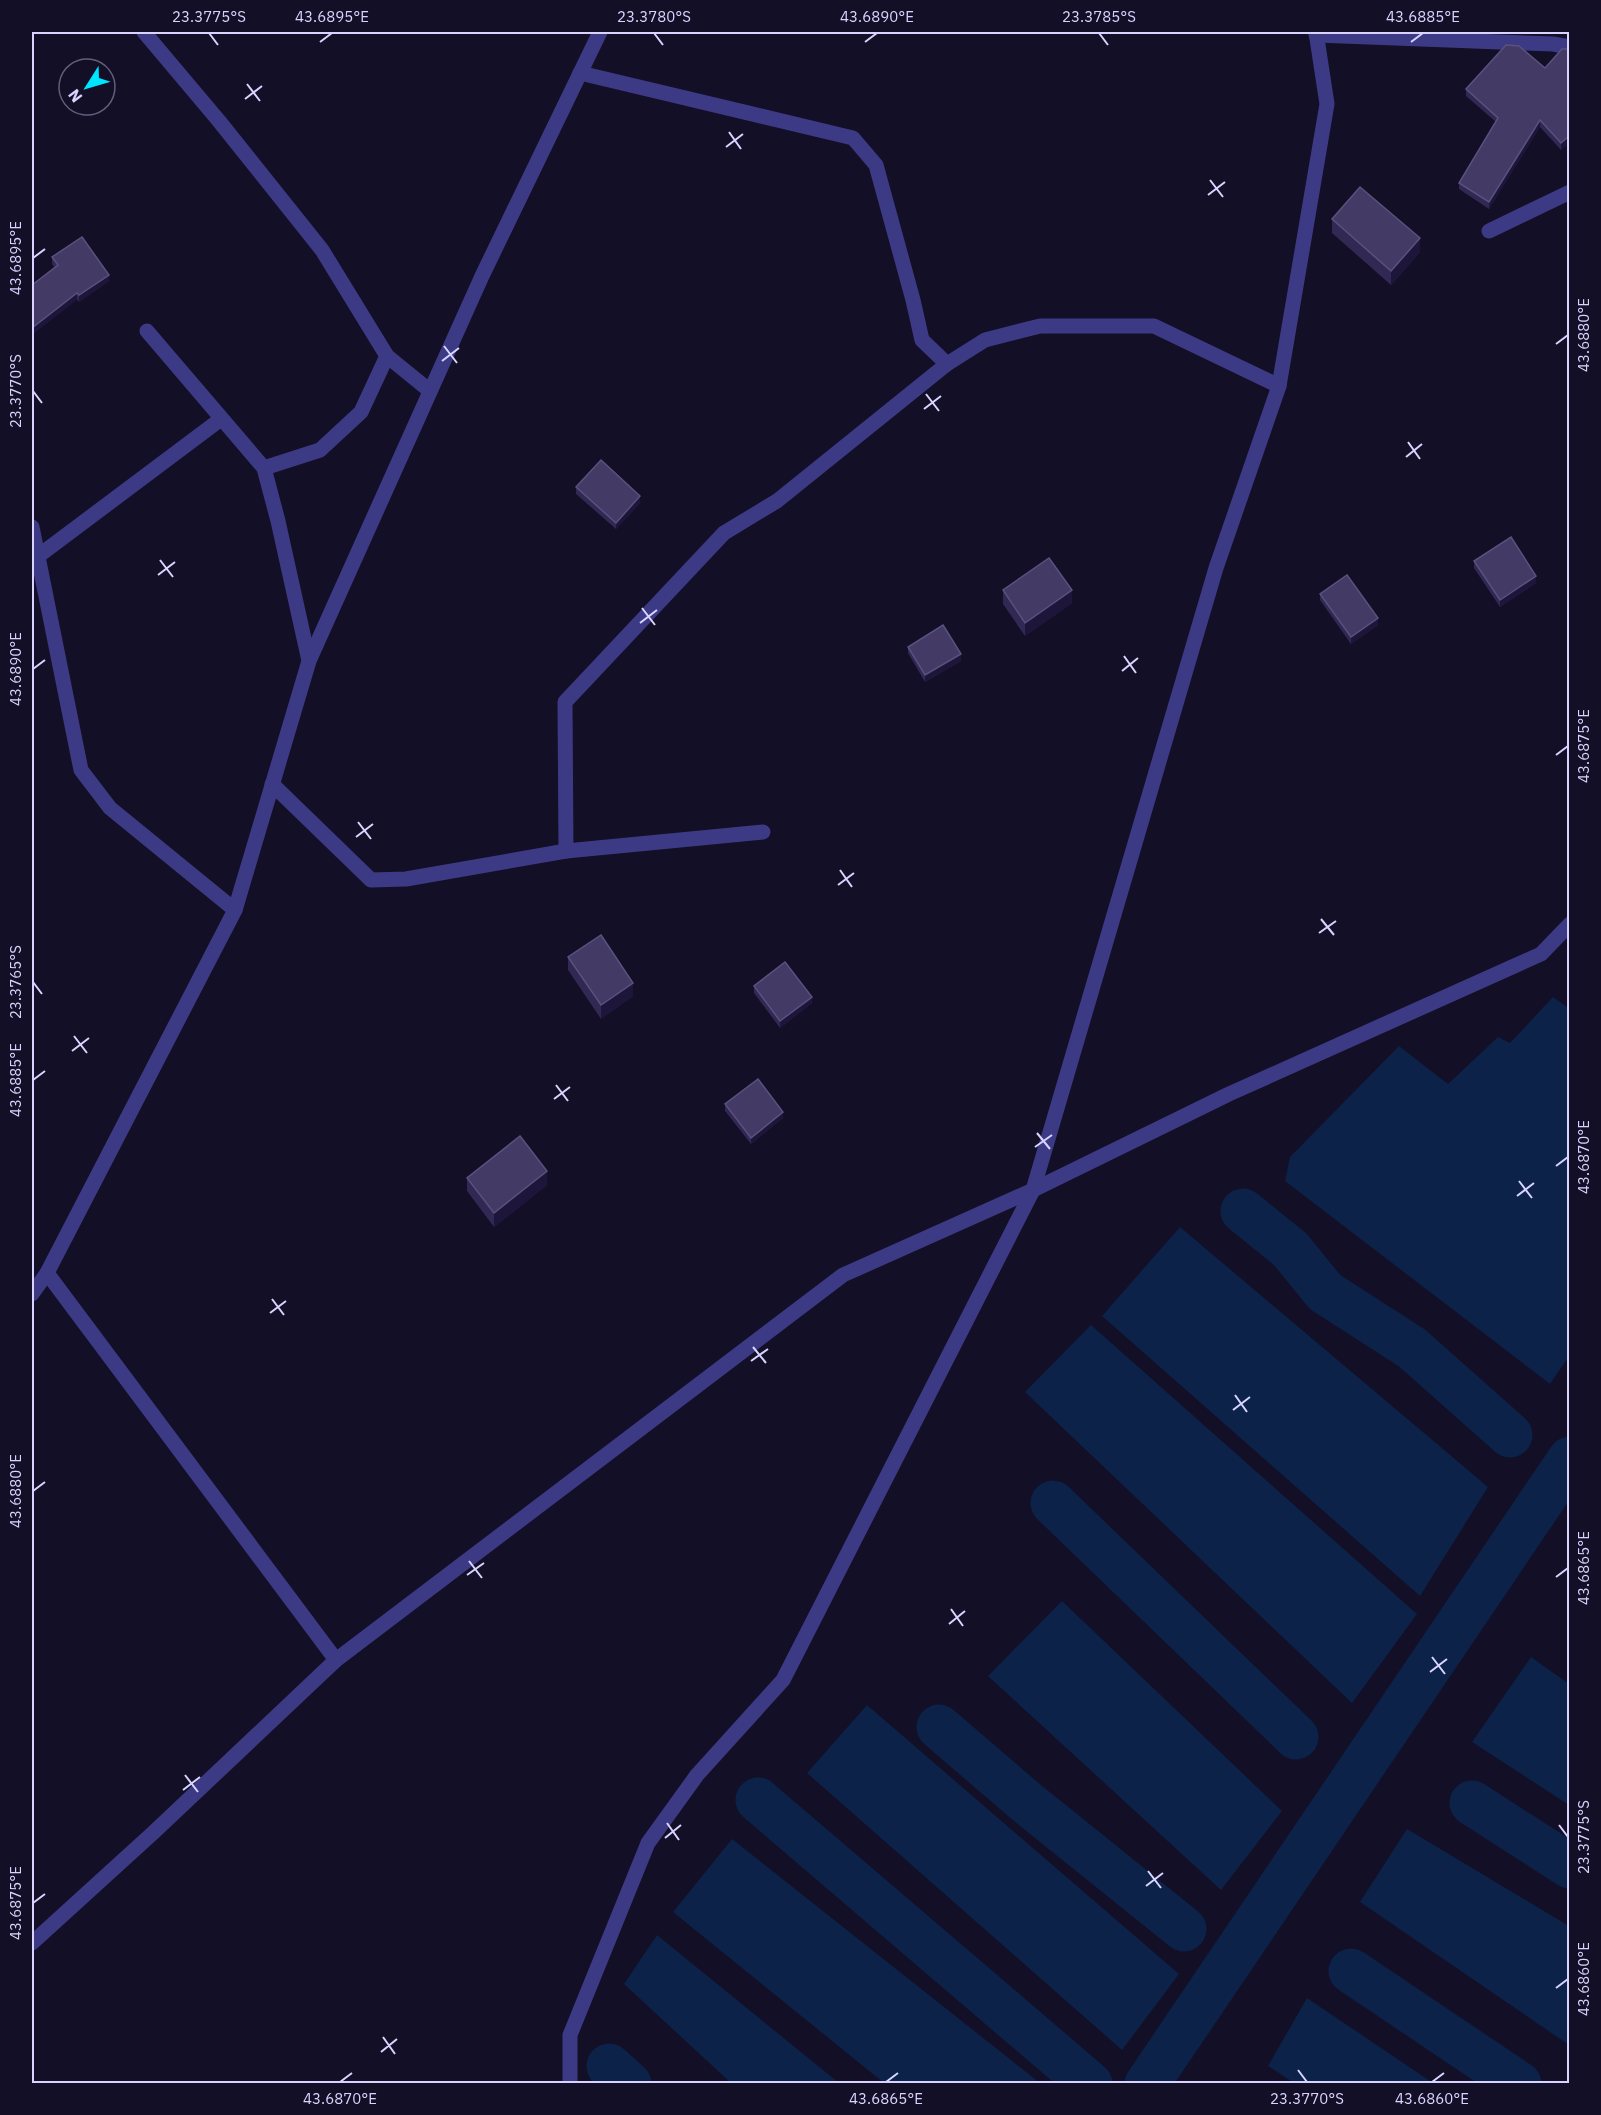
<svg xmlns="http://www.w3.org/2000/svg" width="1601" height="2115" font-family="'IBM Plex Sans',sans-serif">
<rect width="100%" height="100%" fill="#130f26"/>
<!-- water -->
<g fill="#0c2248">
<path d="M1553,997L1570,1009V1355L1550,1384L1285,1181L1290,1157L1399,1046L1448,1084L1498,1037L1510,1043Z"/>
<path d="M1180,1227L1488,1487L1420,1596L1102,1316Z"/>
<path d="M1091,1325L1417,1614L1352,1703L1025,1392Z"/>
<path d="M1062,1601L1282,1811L1221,1890L988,1676Z"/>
<path d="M1531,1657L1569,1684V1805L1472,1742Z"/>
<path d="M867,1705L1179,1974L1122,2050L807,1773Z"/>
<path d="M1407,1829L1569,1926V2045L1360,1902Z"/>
<path d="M732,1839L1040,2083H884L673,1912Z"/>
<path d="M657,1935L839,2083H731L624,1984Z"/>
<path d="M1307,1998L1433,2083H1294L1268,2066Z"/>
</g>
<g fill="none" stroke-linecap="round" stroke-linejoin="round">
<!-- canal -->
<g stroke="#0c2248" stroke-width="45">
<path d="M1243,1211L1290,1249L1325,1292L1412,1348L1510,1435"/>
<path d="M1053,1503L1296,1737"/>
<path d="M939,1727L1025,1801L1184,1929"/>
<path d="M758,1800L1090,2084"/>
<path d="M1472,1803L1570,1866"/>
<path d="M1351,1971L1519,2084"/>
<path d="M609,2066L629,2084"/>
<path d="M1147,2084L1570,1459"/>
</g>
<!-- street -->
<g stroke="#3d3a85" stroke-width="15">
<path d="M144,32L219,121L322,250L387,356L430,391"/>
<path d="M1316,35L1553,44L1570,47"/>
<path d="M580,73L853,138L876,165L913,300L922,340L947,364"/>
<path d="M1489,231L1570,192"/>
<path d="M147,331L264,468L278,521L309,661"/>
<path d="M264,468L320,450L361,412L387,356"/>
<path d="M32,527L81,770L110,808L235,910"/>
<path d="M37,557L221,419"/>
<path d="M272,784L371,880L406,879L566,851L763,832"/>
<path d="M566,851L565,702L724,533L777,501L947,364L985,340L1040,326H1154L1279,386"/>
<path d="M47,1273L336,1660"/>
<path d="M32,1294L47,1273L235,910L309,661L482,276L600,32"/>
<path d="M32,1943L154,1832L336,1660L843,1275L1033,1190L1229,1094L1541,954L1570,924"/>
<path d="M570,2084V2035L648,1843L697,1775L783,1680L1033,1190L1216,568L1279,386L1327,104L1316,32"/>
</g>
</g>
<!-- wall -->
<g fill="#312854">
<path d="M1569,49V143L1561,150L1540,127L1489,209L1459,189V183L1496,122L1466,96V89L1545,68Z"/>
<path d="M1332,219L1420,252L1391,285L1332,233Z"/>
<path d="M52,257L109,281L79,302L52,264Z"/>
<path d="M576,487L640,503L616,529L576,494Z"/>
<path d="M1474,561L1536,583L1500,607L1474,568Z"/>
<path d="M1003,590L1072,603L1025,636L1003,604Z"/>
<path d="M1320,594L1378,625L1351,644L1320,600Z"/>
<path d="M908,647L961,661L925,682L908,653Z"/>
<path d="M568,957L633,996L601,1019L568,970Z"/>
<path d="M754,986L812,1003L780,1028L754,993Z"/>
<path d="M725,1104L783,1118L751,1144L725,1111Z"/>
<path d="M467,1178L547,1185L494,1227L467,1191Z"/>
</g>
<!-- shaded-wall -->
<g fill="#1d163a">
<path d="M1540,120V127L1489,209V202Z"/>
<path d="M1569,136V143L1561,150V143Z"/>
<path d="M1420,238V252L1391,285V271Z"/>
<path d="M109,275V281L79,302V295Z"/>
<path d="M77,293V300L32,335V328Z"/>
<path d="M640,496V503L616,529V523Z"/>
<path d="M1536,576V583L1500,607V600Z"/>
<path d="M1072,590V603L1025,636V623Z"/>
<path d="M1378,618V625L1351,644V637Z"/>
<path d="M961,654V661L925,682V675Z"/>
<path d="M633,983V996L601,1019V1005Z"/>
<path d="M812,997V1003L780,1028V1021Z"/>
<path d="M783,1112V1118L751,1144V1138Z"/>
<path d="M547,1171V1185L494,1227V1213Z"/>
</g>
<!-- building -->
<g fill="#433a66" stroke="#5a527e" stroke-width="1.5">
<path d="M1506,45L1519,46L1545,68L1562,49H1569V136L1561,143L1540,120L1489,202L1459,183L1498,118L1466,89Z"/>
<path d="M1360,187L1420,238L1391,271L1332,219Z"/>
<path d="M82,237L109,275L79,295L77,293L32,328V285L58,265L52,257Z"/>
<path d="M601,460L640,496L616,523L576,487Z"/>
<path d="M1511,537L1536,576L1500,600L1474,561Z"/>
<path d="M1049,558L1072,590L1025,623L1003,590Z"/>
<path d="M1347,575L1378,618L1351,637L1320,594Z"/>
<path d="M943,625L961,654L925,675L908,647Z"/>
<path d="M601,935L633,983L601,1005L568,957Z"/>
<path d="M785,962L812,997L780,1021L754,986Z"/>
<path d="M758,1079L783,1112L751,1138L725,1104Z"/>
<path d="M520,1136L547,1171L494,1213L467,1178Z"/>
</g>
<!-- ticks -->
<path fill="none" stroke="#d9d4ff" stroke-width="2" d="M209,33L218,45M654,33L663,45M1099,33L1108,45M320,42L332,33M865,42L877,33M1411,42L1423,33M247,84L260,101M245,99L262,86M729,132L741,149M726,147L743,134M1210,180L1223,197M1208,195L1225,182M33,258L45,249M1556,344L1568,335M444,346L457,363M442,361L459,348M33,391L42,403M926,394L939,411M924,409L941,396M1408,442L1420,459M1406,457L1422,444M160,560L173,577M158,575L175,562M642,608L655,625M640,623L657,610M1124,656L1136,673M33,669L45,660M1122,671L1138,658M1556,755L1568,746M358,822L371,839M356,837L373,824M840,870L852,887M838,885L854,873M1321,919L1334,935M1319,933L1336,921M33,982L42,994M74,1036L87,1053M72,1051L89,1038M33,1080L45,1071M556,1085L568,1101M554,1099L570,1087M1037,1133L1050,1149M1035,1147L1052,1135M1556,1166L1568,1157M1519,1181L1532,1198M1517,1196L1534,1183M272,1299L284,1315M270,1313L286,1301M753,1347L766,1363M751,1361L768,1349M1235,1395L1247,1412M1233,1410L1250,1397M33,1491L45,1482M469,1561L482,1578M467,1575L484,1563M1556,1577L1568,1568M951,1609L963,1626M949,1624L965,1611M1432,1657L1445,1674M1430,1672L1447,1659M185,1775L198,1792M183,1790L200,1777M667,1823L679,1840M1559,1825L1568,1837M665,1838L681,1825M1148,1871L1161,1888M1146,1886L1163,1873M33,1903L45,1894M1556,1988L1568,1979M383,2037L395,2054M381,2052L397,2039M1298,2070L1307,2082M340,2082L352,2073M886,2082L898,2073M1432,2082L1444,2073"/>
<!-- border -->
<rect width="1601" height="2115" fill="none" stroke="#130f26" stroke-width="66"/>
<!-- north arrow -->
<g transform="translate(87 87) rotate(233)"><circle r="28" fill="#130f26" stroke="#625e7d" stroke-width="1.5"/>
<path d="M0-4.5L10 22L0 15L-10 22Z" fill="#00e5ff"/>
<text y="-9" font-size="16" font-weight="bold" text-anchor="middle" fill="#d9d4ff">N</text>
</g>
<rect x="33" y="33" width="1535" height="2049" fill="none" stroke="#d9d4ff" stroke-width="2"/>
<g font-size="15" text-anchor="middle" fill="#d9d4ff">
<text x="209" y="22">23.3775°S</text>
<text x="332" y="22">43.6895°E</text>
<text x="654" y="22">23.3780°S</text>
<text x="877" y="22">43.6890°E</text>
<text x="1099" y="22">23.3785°S</text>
<text x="1423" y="22">43.6885°E</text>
<text transform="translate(16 258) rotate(-90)" y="5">43.6895°E</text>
<text transform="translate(1584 335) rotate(-90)" y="5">43.6880°E</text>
<text transform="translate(16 391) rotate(-90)" y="5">23.3770°S</text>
<text transform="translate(16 669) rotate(-90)" y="5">43.6890°E</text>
<text transform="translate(1584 746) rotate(-90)" y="5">43.6875°E</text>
<text transform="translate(16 982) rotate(-90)" y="5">23.3765°S</text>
<text transform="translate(16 1080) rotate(-90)" y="5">43.6885°E</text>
<text transform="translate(1584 1157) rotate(-90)" y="5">43.6870°E</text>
<text transform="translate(16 1491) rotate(-90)" y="5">43.6880°E</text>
<text transform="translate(1584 1568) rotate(-90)" y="5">43.6865°E</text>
<text transform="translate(1584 1837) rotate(-90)" y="5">23.3775°S</text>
<text transform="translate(16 1903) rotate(-90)" y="5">43.6875°E</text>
<text transform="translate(1584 1979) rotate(-90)" y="5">43.6860°E</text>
<text x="340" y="2104">43.6870°E</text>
<text x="886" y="2104">43.6865°E</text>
<text x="1307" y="2104">23.3770°S</text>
<text x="1432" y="2104">43.6860°E</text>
</g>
</svg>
